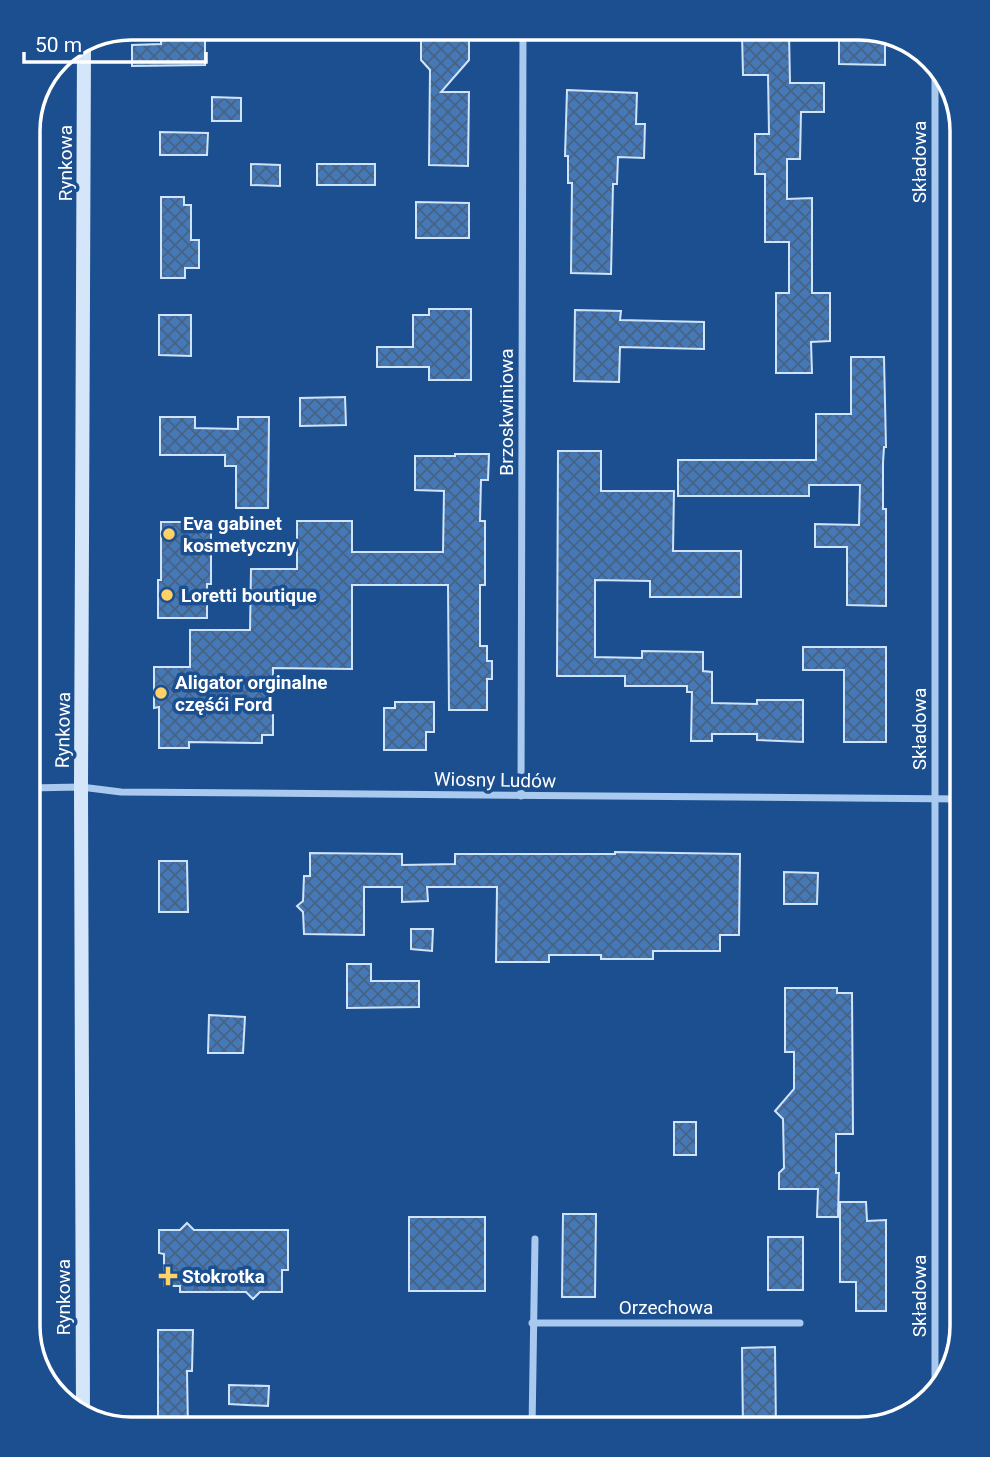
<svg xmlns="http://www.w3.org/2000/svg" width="990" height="1457" font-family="Roboto,sans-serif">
<defs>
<pattern id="building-cross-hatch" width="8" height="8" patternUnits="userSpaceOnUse" patternTransform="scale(1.75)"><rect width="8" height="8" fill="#4478b7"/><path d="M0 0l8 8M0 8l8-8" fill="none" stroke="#486282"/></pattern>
</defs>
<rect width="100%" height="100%" fill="#1b4f8f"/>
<!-- building -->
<g fill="url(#building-cross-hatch)" stroke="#cfe3fa" stroke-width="2">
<path d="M161,28H205V65L132,66V45L161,44Z"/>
<path d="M424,28H469V60L441,92H469L468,166L429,165L430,70L421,60V36H424Z"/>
<path d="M789,33L790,83H824V112H801L800,159H787V199L812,198V293H830V341L811,342L812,373H776V293H789V242H765V174H755V134H769L768,75H743L742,34Z"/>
<path d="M839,39H885V65L839,64Z"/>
<path d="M567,90L637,93L636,124H645L644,158L618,157L617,184H613L611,274L571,273L572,183H568V156H565Z"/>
<path d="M212,97L241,98V121H212Z"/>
<path d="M160,132L208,133L207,155H160Z"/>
<path d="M251,164L280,165V186L251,185Z"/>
<rect x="317" y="164" width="58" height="21"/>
<path d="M161,197H184V205H191V240H199V268H185V278H161Z"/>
<path d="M416,202L469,203V238H416Z"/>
<path d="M429,309H471V380H429V367H377V347H413V315H429Z"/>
<path d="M575,310L621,311L620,320L704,322V349L620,347L619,382L574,381Z"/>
<path d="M159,315H191V356L159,355Z"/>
<path d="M851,357H884L886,447H884L883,463V509H886V606L847,605V547H815V524L859,525L860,485H809V496H678V460H816V414H851Z"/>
<path d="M345,397L346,425L300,426V398Z"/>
<path d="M160,417H195V428L238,429V417H269L268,508H236V466H225V455H160Z"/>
<path d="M558,451H601V491H674L673,551H741V597H650V581L595,580V657L642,658V651L703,652V671L712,672V703L757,704V700H803V742L757,740V734H712V741H691L692,692H687V686H625V676H557Z"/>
<path d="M455,454H489L488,480H481L480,521H485V585H480V646H487V661H492V679H487V710H449L448,585H352V669L273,668V735H262V743L189,742V748H159V707L154,708V667H190V630H250L251,569H297V521H352V552H443L444,491L415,490V456H455Z"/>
<path d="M161,522H211V584H207V618H158V580H161Z"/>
<path d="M803,647H886V742H844V670H803Z"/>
<path d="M395,702H434V732H426V750H384V708H395Z"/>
<path d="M615,852L740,854L739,935H720V951H653V959H601V955H549V962H496L497,887H427L428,901L402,902V887H364V935L304,934L303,912L297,906L303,901L304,876H310V853L402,854V865L455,864V854H615Z"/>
<path d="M159,861H187L188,912H159Z"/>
<path d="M784,872L818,873L817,904H784Z"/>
<path d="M411,929H433L432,951L411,949Z"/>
<path d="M347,964H371V981H419V1007L347,1008Z"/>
<path d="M785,988H837V993H852L853,1134H836V1173H839L838,1217H817L818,1189H779V1173L784,1168L783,1119L775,1111L794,1089V1052H785Z"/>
<path d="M209,1015L245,1017L243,1053H208Z"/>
<rect x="674" y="1122" width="22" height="33"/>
<path d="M840,1202H866L867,1221L886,1220V1311H856V1282H840Z"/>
<path d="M563,1214H596L595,1297H562Z"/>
<rect x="409" y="1217" width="76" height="74"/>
<path d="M187,1223L194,1230H288V1270H282V1292H260L253,1299L246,1292H180V1286H164V1254L159,1253V1230H180Z"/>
<rect x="768" y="1237" width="35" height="53"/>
<path d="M158,1330H193L192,1371H187L188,1428H158Z"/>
<path d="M775,1347L776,1429H743L742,1348Z"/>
<path d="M229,1385L269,1386L268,1406L229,1404Z"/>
</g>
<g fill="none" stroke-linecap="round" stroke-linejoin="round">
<!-- street -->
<g stroke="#a9c9ee" stroke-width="7">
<path d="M28,788L81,787L121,792L962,799"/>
<path d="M521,796L523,28"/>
<path d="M532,1323H800"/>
<path d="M935,1391V66"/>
<path d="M532,1429L535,1239"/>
</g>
<!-- secondary -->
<path stroke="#d6e6fa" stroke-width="14" d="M83,1415L81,787L84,46"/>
</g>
<!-- markers -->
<g fill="#ffd166" stroke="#1b4f8f" stroke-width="2.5">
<circle cx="169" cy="534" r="7"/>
<circle cx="167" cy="595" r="7"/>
<circle cx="161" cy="693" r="7"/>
<path d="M164.5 1265.5h7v7h7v7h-7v7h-7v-7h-7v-7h7z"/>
</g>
<g text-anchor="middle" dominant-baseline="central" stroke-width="7" stroke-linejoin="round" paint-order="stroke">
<!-- street labels -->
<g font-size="19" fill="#fff" stroke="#1b4f8f">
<text transform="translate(919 162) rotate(-90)">Składowa</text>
<text transform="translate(65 163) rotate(-90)">Rynkowa</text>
<text transform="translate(506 412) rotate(-90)">Brzoskwiniowa</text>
<text transform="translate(919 729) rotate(-90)">Składowa</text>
<text transform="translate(63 730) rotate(-89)">Rynkowa</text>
<text transform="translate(495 780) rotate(1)">Wiosny Ludów</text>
<text transform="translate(919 1296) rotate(-90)">Składowa</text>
<text transform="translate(63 1297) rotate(-90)">Rynkowa</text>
<text x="666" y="1307">Orzechowa</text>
</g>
<!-- poi labels -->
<g font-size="19" font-weight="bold" fill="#fff" stroke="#1b4f8f" text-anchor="start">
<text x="183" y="523">Eva gabinet<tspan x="183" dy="22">kosmetyczny</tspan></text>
<text x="181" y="595">Loretti boutique</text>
<text x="175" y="682">Aligator orginalne<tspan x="175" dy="22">częśći Ford</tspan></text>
<text x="182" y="1276">Stokrotka</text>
</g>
</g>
<!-- crop -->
<path d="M0 0H990V1457H0ZM131 40H859A91 91 0 0 1 950 131V1326A91 91 0 0 1 859 1417H131A91 91 0 0 1 40 1326V131A91 91 0 0 1 131 40Z" fill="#1b4f8f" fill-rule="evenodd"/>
<path fill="none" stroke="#fff" stroke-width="3.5" d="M131 40H859A91 91 0 0 1 950 131V1326A91 91 0 0 1 859 1417H131A91 91 0 0 1 40 1326V131A91 91 0 0 1 131 40Z"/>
<!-- scale -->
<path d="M24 52v10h182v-10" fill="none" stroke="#ffffff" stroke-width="3.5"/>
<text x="35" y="52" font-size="21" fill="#ffffff" stroke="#1b4f8f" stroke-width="5" paint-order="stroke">50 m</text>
</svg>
